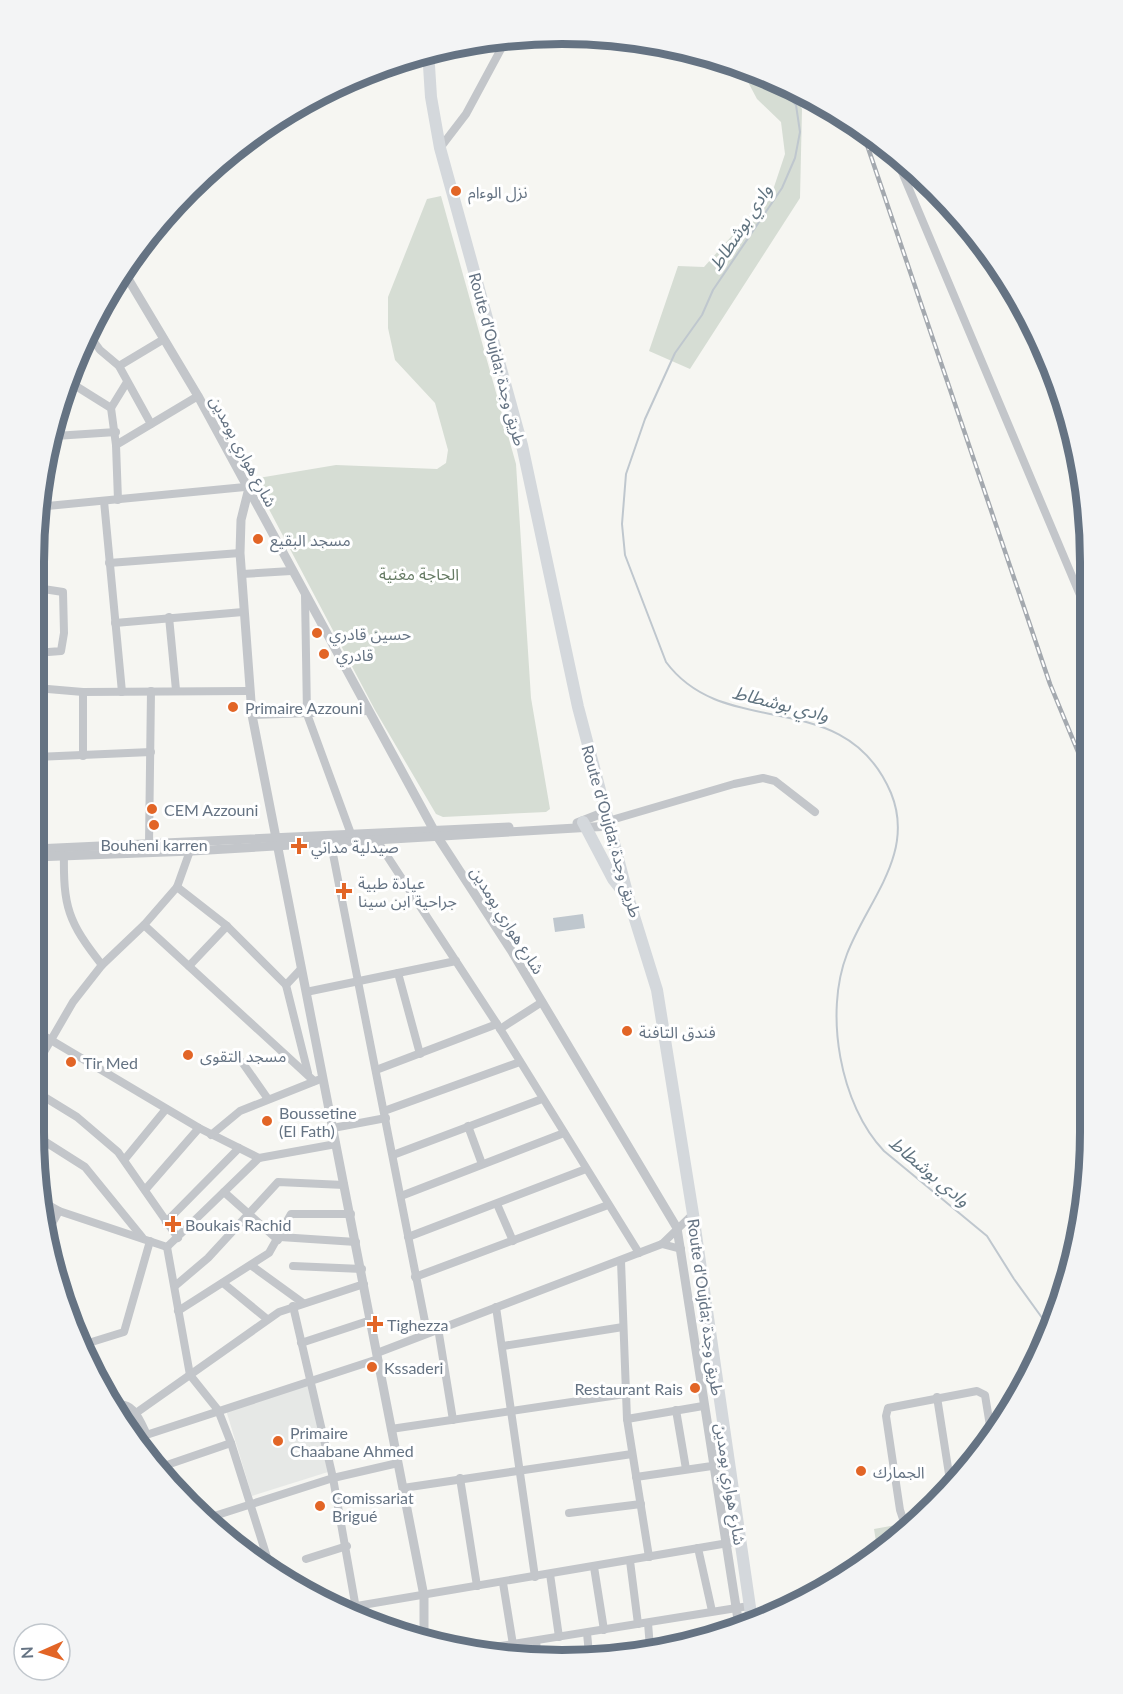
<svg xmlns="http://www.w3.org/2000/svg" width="1123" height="1694" font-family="Lato,'Noto Sans Arabic',sans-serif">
<rect width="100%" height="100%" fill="#f6f6f2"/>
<!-- built -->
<path fill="#e6e8e6" d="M308,1381L328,1472L252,1496L226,1410Z"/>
<!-- green -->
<g fill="#d6ddd4">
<path d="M739,65L790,88L802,109L800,198L690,369L649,351L678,266L704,267L773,190L785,154L781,122L757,99Z"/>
<path d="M441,196L516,464L531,698L550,809L546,812L443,817L436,814L375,710L253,479L336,465L437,469L446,463L448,450L435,403L395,360L388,328V297L427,199Z"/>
<path d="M907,1523L877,1548L874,1529Z"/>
</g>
<!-- water -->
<path fill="#bfc7ce" d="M583,914L585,928L555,932L553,918Z"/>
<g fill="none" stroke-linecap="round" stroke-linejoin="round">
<!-- stream -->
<path stroke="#bfc7ce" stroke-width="2" d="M773,80L796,105L800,132L795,158L782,188L713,290L702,315L675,353L645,419L626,474L622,524L625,555L666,662C726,743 844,683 891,793C916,854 867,901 847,954C824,1013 840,1105 884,1151L987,1236L1014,1279L1048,1326"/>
<!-- minor -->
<g stroke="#c3c6ca" stroke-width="8">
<path d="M440,148L466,114L507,38"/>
<path d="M894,153L1088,614"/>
<path d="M86,331L100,350L119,366L151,424"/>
<path d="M119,366L164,339"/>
<path d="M71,383L111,408L116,445"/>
<path d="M111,408L127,382"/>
<path d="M55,436L116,432"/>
<path d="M118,500L116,445L198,396"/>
<path d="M104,501L122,692"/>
<path d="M43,506V587"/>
<path d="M37,507L245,487"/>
<path d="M109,563L240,553"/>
<path d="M242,574L291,571"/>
<path d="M305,595L307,714L351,834"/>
<path d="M169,617L176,690"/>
<path d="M115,623L243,612"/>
<path d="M36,653L61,651L64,633L63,592L37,588"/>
<path d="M36,688L83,692L249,691"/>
<path d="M83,692V756"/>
<path d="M252,715L367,711"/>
<path d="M36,757L151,752"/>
<path d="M608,821L734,784L763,778L775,781L815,812"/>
<path d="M330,839L427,1332"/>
<path d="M376,839L497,1024L639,1253"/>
<path d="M149,844L151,691"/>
<path d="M64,852C63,907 68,922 102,965"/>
<path d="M177,887L227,926L286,985L301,969"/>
<path d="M144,925L177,887L191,848"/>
<path d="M189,966L227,926"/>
<path d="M398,973L420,1054"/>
<path d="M286,985L308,1073"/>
<path d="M306,992L456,961"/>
<path d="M500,1029L542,1002"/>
<path d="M34,1030L199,1128L259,1158"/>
<path d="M242,1062L268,1099"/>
<path d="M376,1070L497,1024"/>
<path d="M33,1071L73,1002L102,965L144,925L314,1081"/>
<path d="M33,1090L77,1117L118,1152L178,1238"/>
<path d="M384,1111L520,1062"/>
<path d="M468,1126L482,1164"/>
<path d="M333,1128L386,1118"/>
<path d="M33,1134L85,1167L142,1237"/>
<path d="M211,1135L240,1111L318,1080"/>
<path d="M393,1155L542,1099"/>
<path d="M125,1159L166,1109"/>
<path d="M145,1190L199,1128"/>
<path d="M224,1192L278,1240"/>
<path d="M401,1196L564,1133"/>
<path d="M45,1203L59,1211L167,1247L259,1158L336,1144"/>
<path d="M497,1204L513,1241"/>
<path d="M166,1222L239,1148"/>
<path d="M49,1229L59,1211"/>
<path d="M280,1237L356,1242"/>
<path d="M408,1237L586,1169"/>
<path d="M662,1244L681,1249"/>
<path d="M167,1247L190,1375L218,1410L231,1443L271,1570"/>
<path d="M621,1261L627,1419L649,1557"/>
<path d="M252,1266L303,1303"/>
<path d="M293,1266L362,1269"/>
<path d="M415,1277L608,1205"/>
<path d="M223,1283L267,1319"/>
<path d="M175,1286L208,1258L278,1182L344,1185"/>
<path d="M293,1306L333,1478L358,1620"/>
<path d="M496,1307L535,1577"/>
<path d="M178,1311L269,1253L291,1214H351"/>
<path d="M438,1328L453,1420"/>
<path d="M301,1343L371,1320"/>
<path d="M82,1345L124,1332L150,1241"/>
<path d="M503,1346L623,1327"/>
<path d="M377,1353L662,1244L693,1214"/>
<path d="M937,1397L951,1487"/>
<path d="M112,1407C132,1397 140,1420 147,1435"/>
<path d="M676,1410L686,1469"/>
<path d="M136,1413L279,1312L364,1284"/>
<path d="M627,1419L703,1406"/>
<path d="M391,1429L625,1394"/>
<path d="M134,1439L378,1359"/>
<path d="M161,1467L231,1443"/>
<path d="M636,1477L712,1466"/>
<path d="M460,1478L477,1586"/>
<path d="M403,1488L632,1454"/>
<path d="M569,1513L641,1504"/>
<path d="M208,1518L333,1478L398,1463"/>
<path d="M911,1520L903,1519L900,1510L886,1416L888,1408L977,1391L985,1395L991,1432"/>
<path d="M698,1548L712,1611"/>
<path d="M306,1559L347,1546"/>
<path d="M630,1561L638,1624"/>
<path d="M594,1567L604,1630"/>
<path d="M550,1574L559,1637"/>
<path d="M503,1583L515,1657"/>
<path d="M339,1609L740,1541"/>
<path d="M648,1623L650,1648"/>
<path d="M587,1633L589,1654"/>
<path d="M536,1641L538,1659"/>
<path d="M482,1649L749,1606"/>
</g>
<!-- tertiary -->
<g stroke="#c3c6ca" stroke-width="9">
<path d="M124,272L198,396L437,836L511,950L677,1228L739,1626"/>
<path d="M248,492L241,520L240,553L252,715L424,1596V1636"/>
<path d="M577,823L605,812"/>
<path d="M35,849L509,827"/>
<path d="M35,857L192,851L610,826"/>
</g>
<!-- primary -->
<g stroke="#d4d8dc" stroke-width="12">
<path d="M428,50L431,97L440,148L522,445L578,707L629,900L657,990L693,1214L752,1621"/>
<path d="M583,822L613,879L628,898"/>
</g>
<defs>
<path id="rail" d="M862,130L1050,684L1088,776"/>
</defs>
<!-- rail casing -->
<use href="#rail" stroke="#a4a9af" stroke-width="4.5"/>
<!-- rail -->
<use href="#rail" stroke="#fff" stroke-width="2" stroke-dasharray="7" stroke-linecap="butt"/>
</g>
<!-- markers -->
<g fill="#e26526" stroke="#fff" stroke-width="2">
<circle cx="456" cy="191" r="6"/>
<circle cx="258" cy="539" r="6"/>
<circle cx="317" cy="633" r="6"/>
<circle cx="324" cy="654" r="6"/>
<circle cx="233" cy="707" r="6"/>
<circle cx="152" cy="809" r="6"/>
<circle cx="154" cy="825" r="6"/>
<path d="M296 837h6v6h6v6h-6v6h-6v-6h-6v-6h6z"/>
<path d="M341 882h6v6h6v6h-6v6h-6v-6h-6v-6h6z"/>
<circle cx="627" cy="1031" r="6"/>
<circle cx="188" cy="1055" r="6"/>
<circle cx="71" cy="1062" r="6"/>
<circle cx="267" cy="1121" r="6"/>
<path d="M170 1215h6v6h6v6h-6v6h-6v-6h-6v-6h6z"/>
<path d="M372 1315h6v6h6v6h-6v6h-6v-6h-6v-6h6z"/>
<circle cx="372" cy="1367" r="6"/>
<circle cx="695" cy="1388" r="6"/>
<circle cx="278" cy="1441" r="6"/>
<circle cx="861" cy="1471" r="6"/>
<circle cx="320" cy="1506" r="6"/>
</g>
<g text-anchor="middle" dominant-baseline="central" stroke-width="6" stroke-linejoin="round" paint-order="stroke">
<!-- poi labels -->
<g font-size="16" fill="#657383" stroke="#fff" text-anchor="start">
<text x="468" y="191">نزل الوءام</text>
<text x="270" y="539">مسجد البقيع</text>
<text x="329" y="633">حسين قادري</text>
<text x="336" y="654">قادري</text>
<text x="245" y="707">Primaire Azzouni</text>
<text x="164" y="809">CEM Azzouni</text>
<text x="154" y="844" text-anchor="middle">Bouheni karren</text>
<text x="311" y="846">صيدلية مداني</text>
<text x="358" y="882">عيادة طبية<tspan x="358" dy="18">جراحية ابن سينا</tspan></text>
<text x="639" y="1031">فندق التافنة</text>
<text x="200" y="1055">مسجد التقوى</text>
<text x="83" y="1062">Tir Med</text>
<text x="279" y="1112">Boussetine<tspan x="279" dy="18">(El Fath)</tspan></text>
<text x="185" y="1224">Boukais Rachid</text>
<text x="387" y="1324">Tighezza</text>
<text x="384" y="1367">Kssaderi</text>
<text x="683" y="1388" text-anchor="end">Restaurant Rais</text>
<text x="290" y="1432">Primaire<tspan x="290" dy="18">Chaabane Ahmed</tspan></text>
<text x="873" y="1471">الجمارك</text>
<text x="332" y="1497">Comissariat<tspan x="332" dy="18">Brigué</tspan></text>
</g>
<!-- street labels -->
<g font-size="16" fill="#657383" stroke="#fff">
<text transform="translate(498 359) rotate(75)">Route d'Oujda; طريق وجدة</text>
<text transform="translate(244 451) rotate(62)">شارع هواري بومدين</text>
<text transform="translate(612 831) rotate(74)">Route d'Oujda; طريق وجدة</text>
<text transform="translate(508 920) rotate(58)">شارع هواري بومدين</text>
<text transform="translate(706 1307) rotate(82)">Route d'Oujda; طريق وجدة</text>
<text transform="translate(731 1484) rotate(81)">شارع هواري بومدين</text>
</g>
<!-- park labels -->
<g font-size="16" fill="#667b64" stroke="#fff">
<text x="419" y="573">الحاجة مغنية</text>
</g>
<!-- water labels -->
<g font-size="18" font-style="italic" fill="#617480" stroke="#fff">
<text transform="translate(740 227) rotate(-57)">وادي بوشطاط</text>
<text transform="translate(781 703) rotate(14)">وادي بوشطاط</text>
<text transform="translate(930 1171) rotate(40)">وادي بوشطاط</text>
</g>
</g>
<!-- crop -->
<path d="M0 0H1123V1694H0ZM562 44H562A518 518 0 0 1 1080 562V1132A518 518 0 0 1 562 1650H562A518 518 0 0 1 44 1132V562A518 518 0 0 1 562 44Z" fill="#f3f4f5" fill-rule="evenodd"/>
<path fill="none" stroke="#657383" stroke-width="8" d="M562 44H562A518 518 0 0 1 1080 562V1132A518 518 0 0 1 562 1650H562A518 518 0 0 1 44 1132V562A518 518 0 0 1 562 44Z"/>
<!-- north arrow -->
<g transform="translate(42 1652) rotate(267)"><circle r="28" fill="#ffffff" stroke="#c1c7cd" stroke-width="1.5"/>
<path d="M0-4.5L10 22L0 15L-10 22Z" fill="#e26526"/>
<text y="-9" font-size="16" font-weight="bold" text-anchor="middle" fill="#657383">N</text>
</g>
</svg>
